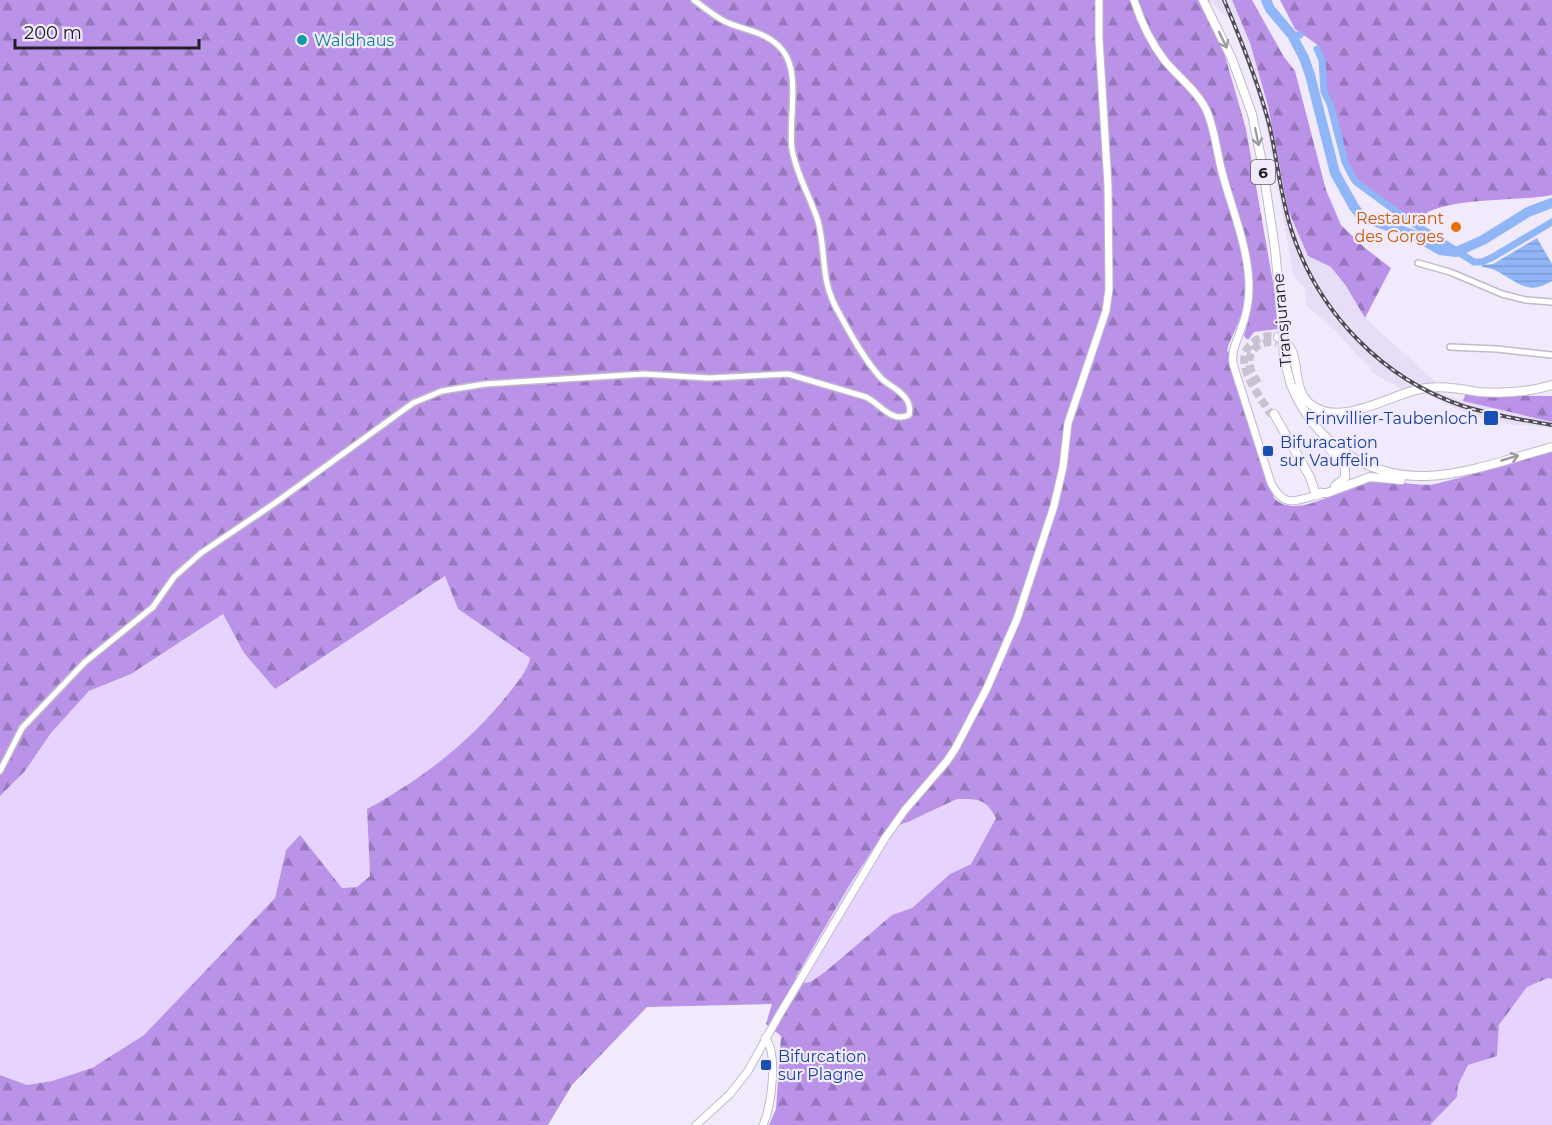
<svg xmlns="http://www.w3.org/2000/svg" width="1552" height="1125" font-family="Montserrat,sans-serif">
<defs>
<pattern id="forest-firs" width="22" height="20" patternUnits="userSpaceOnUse" patternTransform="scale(1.5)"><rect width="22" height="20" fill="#ba93e9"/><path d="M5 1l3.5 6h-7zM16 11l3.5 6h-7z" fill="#9778bd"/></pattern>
<pattern id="water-rules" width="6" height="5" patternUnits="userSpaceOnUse" patternTransform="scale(1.5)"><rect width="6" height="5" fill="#91b6f7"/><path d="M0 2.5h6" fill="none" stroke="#7d9cd4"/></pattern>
</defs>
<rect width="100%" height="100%" fill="#f1eafc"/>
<!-- built -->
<path fill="#e7ddf6" d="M1209,0H1232L1250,43L1274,131L1288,210L1308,256L1331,267L1346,286L1365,318L1436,382L1437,392L1463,401L1552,422V428L1499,423L1486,420L1445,404L1413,387L1401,389L1370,371L1371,368L1354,352L1337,332L1306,305L1305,288L1294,277L1266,124L1256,88L1230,20Z"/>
<!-- green -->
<g fill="#e6d4ff">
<path d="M446,576L458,609L530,658C527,672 518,681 509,693C470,742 422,779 367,809L370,876L357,887L342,888L300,836L286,850L275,898L144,1035L92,1068L52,1081L27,1085L0,1075V796L25,771L51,733L89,691L131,674L223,614L244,653L275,689Z"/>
<path d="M957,799C978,799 985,798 996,818L971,864L950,874L912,908L892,915L825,972L810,982L804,983L796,977L847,889L886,829L908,822Z"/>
<path d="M1548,978L1552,979V1125H1430L1457,1097L1458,1085L1468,1064L1497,1056L1499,1025L1527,987Z"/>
</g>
<!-- forest -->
<g fill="url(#forest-firs)" fill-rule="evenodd">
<path d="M0,0H1209L1246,129L1278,311V329L1254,332L1248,340L1244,336L1249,317L1240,318C1237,328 1228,343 1227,351L1229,352L1230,363L1241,401L1274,498C1296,521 1341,488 1367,481C1385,476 1413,488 1435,484C1474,475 1512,462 1552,451V979L1548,978L1527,987L1499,1025L1497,1056L1468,1065L1458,1085L1457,1097L1430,1125H769L776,1109L781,1036L766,1024L772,1004L647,1007L572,1085L548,1125H0V1075L27,1085L52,1081L92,1068L144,1035L275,898L286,850L300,835L342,888L357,887L370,876L367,809C422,779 470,742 509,693C518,681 527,672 530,658L458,609L445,576L275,689L244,653L223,614L131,674L89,691L51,733L25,771L0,796ZM957,799C978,799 985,798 996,818L971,864L950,874L912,908L892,915L825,972L810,982L804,983L796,977L847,889L886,829L908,822Z"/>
<path d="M1232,0H1252L1284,57L1295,71L1326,190L1341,225L1365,248L1391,268L1365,318L1346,286L1331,267L1308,256L1288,210L1268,106L1250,43Z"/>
<path d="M1280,0H1552V195C1521,202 1434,196 1417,221L1363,187L1348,164L1325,91L1324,63L1319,46L1295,29Z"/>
<path d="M1465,395L1552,396V422L1463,401Z"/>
</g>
<!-- water -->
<path fill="url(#water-rules)" d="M1537,238L1552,264V281C1548,283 1543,286 1538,287C1519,292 1503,268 1482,267L1483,265L1493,264Z"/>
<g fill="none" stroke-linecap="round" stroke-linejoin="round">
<!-- canal -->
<g stroke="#91b6f7" stroke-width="7">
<path d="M1292,35H1300"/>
<path d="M1317,49L1322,60L1324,92L1330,104L1345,162L1352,176L1356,182L1408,220L1474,262H1482L1493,257L1552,222"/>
</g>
<!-- river -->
<path stroke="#91b6f7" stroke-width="10" d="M1266,0L1270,9L1292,35L1304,58L1310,75L1335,173L1354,207L1362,217L1414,235L1440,250L1456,252L1483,240L1528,212L1552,203"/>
<!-- secondary-tunnel -->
<g stroke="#c8c2d1" stroke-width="8" stroke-dasharray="8 4" stroke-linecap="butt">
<path d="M1258,383C1255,378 1251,372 1250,366C1246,349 1263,339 1277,343"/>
<path d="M1274,414L1270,413C1259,394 1228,359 1255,341C1262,336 1270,335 1278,337"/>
</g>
<defs>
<g id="minor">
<path d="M1418,263L1450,272L1502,294L1526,300L1552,302"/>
<path d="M1450,347L1497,349L1552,355"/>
<path d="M0,771L22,728L85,662L153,607L174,577L201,553L275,503L413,403L442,391L485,384L644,374L709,378L788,374L866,397C882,405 891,423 909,415C910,410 910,406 908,402C902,390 890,387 881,378C864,359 851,335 839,313C819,279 827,255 818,221C810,196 796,174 792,149C788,120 801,74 783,51C768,31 744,31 724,21C713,15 703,7 694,0"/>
</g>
<g id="tertiary">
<path d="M1134,0C1141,22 1151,43 1165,61C1179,78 1200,93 1208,114C1215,132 1217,153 1222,172C1232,210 1249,248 1249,288C1249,302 1246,316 1241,329C1237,341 1231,351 1233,364L1271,483C1283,507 1294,502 1316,495"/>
<path d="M696,1125L730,1094L748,1071L778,1017L885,838L905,810L947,761L955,749L987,688L1017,619L1054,506L1063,467L1068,423L1106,311L1109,289L1108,185L1099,39V0"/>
<path d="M763,1125C771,1107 779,1053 765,1038"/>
</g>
<g id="secondary">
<path d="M1278,337C1305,349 1288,385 1310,404C1340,428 1387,396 1420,389C1440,385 1459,389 1479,392C1504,394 1528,392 1552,385"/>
<path d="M1274,414L1310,477L1316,495"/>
</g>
<g id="primary">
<path d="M1203,0L1232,59L1252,114L1262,163L1275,249L1283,333"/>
<path d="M1291,385C1314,441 1365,478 1427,476C1469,474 1512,458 1552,447"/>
<path d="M1327,446L1345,466V478L1335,486"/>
<path d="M1321,493H1327L1370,477L1401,480"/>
</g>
<path id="trunk" d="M1316,495L1321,493"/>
</defs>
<!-- minor casing -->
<use href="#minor" stroke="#c1bacb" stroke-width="8"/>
<!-- tertiary casing -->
<use href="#tertiary" stroke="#c1bacb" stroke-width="9"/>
<!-- secondary casing -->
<use href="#secondary" stroke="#c1bacb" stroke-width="10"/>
<!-- primary casing -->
<use href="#primary" stroke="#c1bacb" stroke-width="10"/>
<!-- trunk casing -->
<use href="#trunk" stroke="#c1bacb" stroke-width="11"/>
<!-- minor -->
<use href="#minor" stroke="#fff" stroke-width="5"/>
<!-- tertiary -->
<use href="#tertiary" stroke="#fff" stroke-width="7"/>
<!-- secondary -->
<use href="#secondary" stroke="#fff" stroke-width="8"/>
<!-- primary -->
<use href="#primary" stroke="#fff" stroke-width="8"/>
<!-- trunk -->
<use href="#trunk" stroke="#fff" stroke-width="9"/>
<defs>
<path id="rail" d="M1224,0C1242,42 1259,84 1270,128C1278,164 1281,200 1293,235C1320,314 1383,379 1463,406C1492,415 1522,420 1552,425"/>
</defs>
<!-- rail casing -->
<use href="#rail" stroke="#4f4c54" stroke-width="4"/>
<!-- rail -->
<use href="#rail" stroke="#f1eafc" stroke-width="1.5" stroke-dasharray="4.5" stroke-linecap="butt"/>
<defs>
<path id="primary-bridge" d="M1283,333L1284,359L1291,385"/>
</defs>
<!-- primary-bridge casing -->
<use href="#primary-bridge" stroke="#c1bacb" stroke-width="10" stroke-linecap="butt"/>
<!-- primary-bridge -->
<use href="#primary-bridge" stroke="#fff" stroke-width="8"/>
</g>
<!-- one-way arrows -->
<defs><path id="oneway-shaft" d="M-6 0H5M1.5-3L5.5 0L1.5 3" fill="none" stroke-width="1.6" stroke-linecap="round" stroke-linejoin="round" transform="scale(1.5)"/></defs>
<g stroke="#9c9b9d">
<use href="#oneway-shaft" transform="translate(1223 40) rotate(64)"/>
<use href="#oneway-shaft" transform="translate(1257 137) rotate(78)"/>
<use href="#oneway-shaft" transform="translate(1510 458) rotate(-16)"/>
</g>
<!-- markers -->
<circle fill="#0f9aa8" stroke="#f1eafc" stroke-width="2" cx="302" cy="40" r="6"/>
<circle fill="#e8710a" stroke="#f1eafc" stroke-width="2" cx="1456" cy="227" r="6"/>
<g fill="#1a4fb4" stroke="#f1eafc" stroke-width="2">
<rect x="1483" y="410" width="16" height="16" rx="3"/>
<rect x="1262" y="445" width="12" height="12" rx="3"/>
<rect x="760" y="1059" width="12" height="12" rx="3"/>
</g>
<g text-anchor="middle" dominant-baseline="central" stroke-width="4.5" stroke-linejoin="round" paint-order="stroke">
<!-- shield labels -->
<rect fill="#f1eafc" stroke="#605d66" stroke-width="1.5" x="1251" y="160" width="24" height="24" rx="4.5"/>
<g font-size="15" font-weight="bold" fill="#222026">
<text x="1263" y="172">6</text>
</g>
<!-- culture labels -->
<g font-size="16" fill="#0d838f" stroke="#f1eafc" text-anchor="start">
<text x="314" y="40">Waldhaus</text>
</g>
<!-- food labels -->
<g font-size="16" fill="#c56008" stroke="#f1eafc" text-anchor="end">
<text x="1444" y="218">Restaurant<tspan x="1444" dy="18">des Gorges</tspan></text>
</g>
<!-- street labels -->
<g font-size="16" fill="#222026" stroke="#f1eafc">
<text transform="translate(1282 320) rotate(-95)">Transjurane</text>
</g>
<!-- transit labels -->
<g font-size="16" fill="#164399" stroke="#f1eafc" text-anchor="start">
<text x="1478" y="418" text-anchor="end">Frinvillier-Taubenloch</text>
<text x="1280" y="442">Bifuracation<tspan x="1280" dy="18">sur Vauffelin</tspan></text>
<text x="778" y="1056">Bifurcation<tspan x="778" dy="18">sur Plagne</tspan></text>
</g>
</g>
<!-- scale -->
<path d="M15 39v9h184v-9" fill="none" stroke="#222026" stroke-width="3"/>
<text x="24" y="39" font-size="18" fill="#222026" stroke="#f1eafc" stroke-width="4.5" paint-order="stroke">200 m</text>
</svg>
